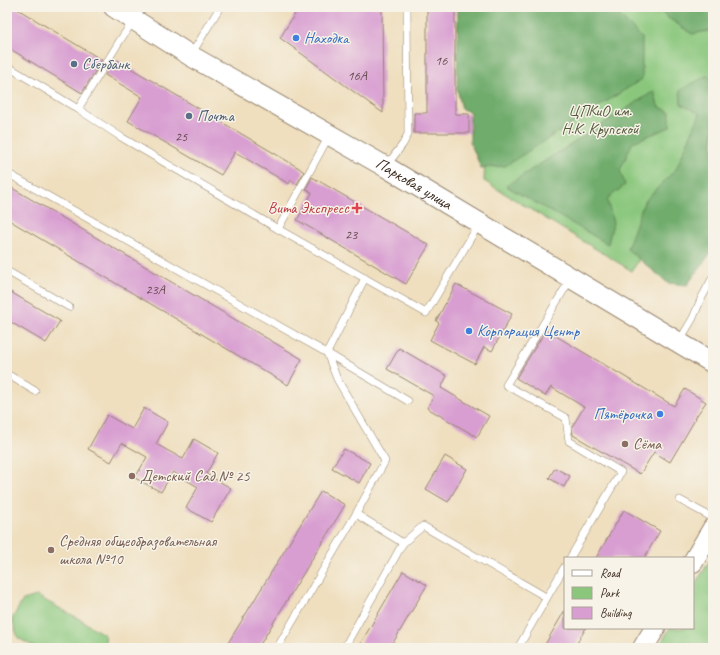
<svg xmlns="http://www.w3.org/2000/svg" width="720" height="655" font-family="Caveat,sans-serif">
<rect width="100%" height="100%" fill="#f7f3e8"/>
<filter id="ink" filterUnits="userSpaceOnUse"><feTurbulence type="fractalNoise" baseFrequency=".025" numOctaves="2"/><feDisplacementMap in="SourceGraphic" scale="8" xChannelSelector="R" yChannelSelector="G"/><feConvolveMatrix kernelMatrix="1 2 1 2 8 2 1 2 1" color-interpolation-filters="sRGB"/></filter>
<filter id="wash" filterUnits="userSpaceOnUse"><feTurbulence type="fractalNoise" baseFrequency=".012" numOctaves="4" result="noise"/><feDisplacementMap in="SourceGraphic" scale="16" xChannelSelector="R" yChannelSelector="G"/><feGaussianBlur stdDeviation="0.9" result="paint"/><feColorMatrix in="noise" values="0 0 0 0 0 0 0 0 0 0 0 0 0 0 0 0 0 1.4 0 .05"/><feComposite in="paint" operator="in"/></filter>
<g filter="url(#wash)">
<rect width="100%" height="100%" fill="#efdfbf"/>
<!-- green -->
<g fill="#8ac77d" stroke="#62784e">
<path d="M492,7H713V223L670,209L632,271L484,181Z"/>
<path d="M713,555V648H658L670,628H693V588Z"/>
<path d="M37,596L74,616L105,635L106,648H36L18,638L12,619L23,600Z"/>
</g>
<!-- forest -->
<g fill="#6fac6c" stroke="#556b45">
<path d="M458,7H611L642,38V79L505,166L481,168L470,142V112L462,109L457,89Z"/>
<path d="M658,7H713V30L692,34L667,17Z"/>
<path d="M708,75L713,79V250L687,285L668,283L627,249L644,202L676,169L700,114L681,104L680,90Z"/>
<path d="M654,91L658,106L670,112V127L633,142L620,170L625,185L607,199L613,223L608,244L506,186Z"/>
</g>
<g id="blocks">
<!-- building -->
<g fill="#d89ed1">
<path d="M7,7H14L102,60L82,93L7,47Z"/>
<path d="M299,7H382L383,113L280,38Z"/>
<path d="M427,7H455V114H469V133H414V113H427Z"/>
<path d="M117,60L299,168L304,172L297,184L291,180L289,184L235,152L221,175L128,121L142,97L105,75L111,65L113,67Z"/>
<path d="M312,177L429,245L406,284L297,220L312,193L306,189Z"/>
<path d="M7,185L302,359L288,385L7,219Z"/>
<path d="M456,284L512,314L492,351L484,347L475,364L430,340L439,323L436,321Z"/>
<path d="M7,290L60,321L46,343L7,320Z"/>
<path d="M546,330L674,406L685,389L706,402L695,418H696L670,462L654,452L640,474L573,435L572,427L584,407L551,387L545,396L516,378Z"/>
<path d="M399,348L447,376L441,388L489,416L477,437L427,408L434,396L387,369Z"/>
<path d="M144,408L168,422L156,444L183,459L194,439L218,453L206,474L231,488L211,522L186,508L198,487L173,472L161,492L135,478L147,457L122,443L111,462L88,449L107,415L132,429Z"/>
<path d="M344,449L370,463L359,483L332,468Z"/>
<path d="M445,456L467,469L448,502L426,489Z"/>
<path d="M555,468L570,476L564,487L549,478Z"/>
<path d="M321,491L345,505L258,648H225Z"/>
<path d="M624,510L660,531L644,558H596Z"/>
<path d="M403,571L427,585L390,648H358Z"/>
<path d="M565,610V628H586L574,648H543Z"/>
</g>
</g>
</g>
<g filter="url(#ink)">
<use href="#blocks" fill-opacity="0" stroke="#95846e" stroke-width="1"/>
<g fill="none" stroke-linecap="round" stroke-linejoin="round">
<defs>
<g id="lane">
<path d="M191,55L220,7"/>
<path d="M7,66L78,109L121,137L278,229L426,313L479,224"/>
<path d="M78,109L119,42L133,21"/>
<path d="M387,165L403,144L408,134L407,7"/>
<path d="M7,173L327,353L408,401"/>
<path d="M278,229L329,136"/>
<path d="M7,271L69,307"/>
<path d="M680,340L693,318L701,299L713,277"/>
<path d="M7,374L35,391"/>
<path d="M680,500L713,518"/>
<path d="M356,514L403,543L423,526L546,597"/>
<path d="M570,558L621,472L569,441L566,418L506,385L570,280"/>
<path d="M277,648L356,514L385,461L337,379L327,353L365,278"/>
<path d="M344,648L403,543"/>
<path d="M518,648L565,566"/>
</g>
<g id="secondary">
<path id="s1" d="M114,7L191,56L386,167L713,363"/>
<path d="M693,562L713,528"/>
<path d="M643,648L655,628"/>
</g>
</defs>
<!-- lane casing -->
<use href="#lane" stroke="#95846e" stroke-width="8"/>
<!-- secondary casing -->
<use href="#secondary" stroke="#95846e" stroke-width="22"/>
<!-- lane -->
<use href="#lane" stroke="#fff" stroke-width="7"/>
<!-- secondary -->
<use href="#secondary" stroke="#fff" stroke-width="20"/>
</g>
</g>
<!-- markers -->
<g fill="#3f7fe0" stroke="#f7f3e8" stroke-width="1.5">
<circle cx="296" cy="38" r="4"/>
<circle cx="469" cy="331" r="4"/>
<circle cx="660" cy="414" r="4"/>
</g>
<g fill="#5c6f8a" stroke="#f7f3e8" stroke-width="1.5">
<circle cx="74" cy="64" r="4"/>
<circle cx="189" cy="116" r="4"/>
</g>
<path fill="#e0444e" stroke="#f7f3e8" stroke-width="1.5" d="M355 202h4v4h4v4h-4v4h-4v-4h-4v-4h4z"/>
<g fill="#8d6e63" stroke="#f7f3e8" stroke-width="1.5">
<circle cx="625" cy="444" r="4"/>
<circle cx="132" cy="476" r="4"/>
<circle cx="51" cy="550" r="4"/>
</g>
<g text-anchor="middle" dominant-baseline="central" stroke-width="3" stroke-linejoin="round" paint-order="stroke">
<!-- number labels -->
<g font-size="14" fill="#62474b">
<text x="441" y="60">16</text>
<text x="357" y="75">16А</text>
<text x="181" y="136">25</text>
<text x="351" y="234">23</text>
<text x="155" y="289">23А</text>
</g>
<!-- shop labels -->
<g font-size="16" fill="#366cbe" stroke="#f7f3e8" text-anchor="start">
<text x="304" y="38">Находка</text>
<text x="477" y="331">Корпорация Центр</text>
<text x="652" y="414" text-anchor="end">Пятёрочка</text>
</g>
<!-- service labels -->
<g font-size="16" fill="#4e5e75" stroke="#f7f3e8" text-anchor="start">
<text x="82" y="64">Сбербанк</text>
<text x="197" y="116">Почта</text>
</g>
<!-- park labels -->
<g font-size="16" fill="#53593a" stroke="#f7f3e8">
<text x="600" y="111">ЦПКиО им.<tspan x="600" dy="18">Н.К. Крупской</tspan></text>
</g>
<!-- street labels -->
<g font-size="16" fill="#3b2a1e" stroke="#f7f3e8">
<text stroke="none"><textPath href="#s1" startOffset="348">Парковая улица</textPath></text>
</g>
<!-- health labels -->
<g font-size="16" fill="#be3a42" stroke="#f7f3e8" text-anchor="end">
<text x="349" y="208">Вита Экспресс</text>
</g>
<!-- education labels -->
<g font-size="16" fill="#785e54" stroke="#f7f3e8" text-anchor="start">
<text x="633" y="444">Сёма</text>
<text x="140" y="476">Детский Сад № 25</text>
<text x="59" y="541">Средняя общеобразовательная<tspan x="59" dy="18">школа №10</tspan></text>
</g>
</g>
<!-- margin -->
<rect width="720" height="655" fill="none" stroke="#f7f3e8" stroke-width="24"/>
<!-- legend -->
<rect x="564" y="557" width="130" height="72" fill="#f7f3e8" stroke="#aca397"/>
<rect x="572" y="570" width="20" height="6" fill="#ffffff" stroke="#aca397"/>
<text x="600" y="577" font-size="12" fill="#3b2a1e">Road</text>
<rect x="572" y="587" width="20" height="12" fill="#8ac77d" stroke="#aca397"/>
<text x="600" y="597" font-size="12" fill="#3b2a1e">Park</text>
<rect x="572" y="607" width="20" height="12" fill="#d89ed1" stroke="#aca397"/>
<text x="600" y="617" font-size="12" fill="#3b2a1e">Building</text>
</svg>
